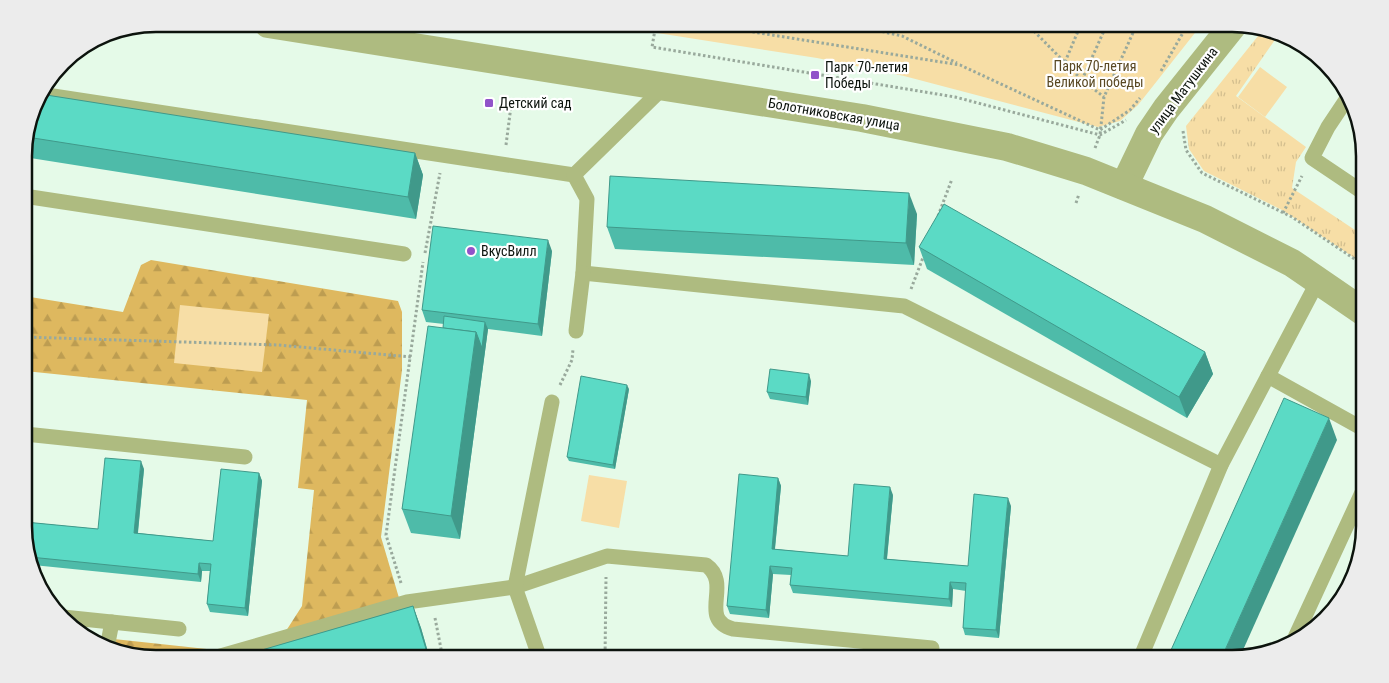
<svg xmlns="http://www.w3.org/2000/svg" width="1389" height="683" font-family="'Roboto Condensed',sans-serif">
<defs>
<pattern id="grass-tufts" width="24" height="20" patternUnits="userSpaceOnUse" patternTransform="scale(1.25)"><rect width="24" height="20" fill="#f7dea6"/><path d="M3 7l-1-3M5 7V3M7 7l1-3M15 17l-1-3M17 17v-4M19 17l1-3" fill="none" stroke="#d3be8e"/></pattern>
<pattern id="forest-firs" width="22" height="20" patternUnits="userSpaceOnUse" patternTransform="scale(1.25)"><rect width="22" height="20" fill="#deb85f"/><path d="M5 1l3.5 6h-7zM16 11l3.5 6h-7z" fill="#bd9d51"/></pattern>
</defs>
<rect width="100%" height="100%" fill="#e5fae8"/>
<!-- grass -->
<path fill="url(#grass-tufts)" d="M1262,31L1279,34L1236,96L1306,147L1296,162L1292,188L1364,236L1365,265L1282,210L1204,171L1189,149L1186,126Z"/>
<!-- forest -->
<g fill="url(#forest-firs)">
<path d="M151,260L398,301L402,312V370L381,537L407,625L268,659L302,606L314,490L298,488L307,400L25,371L24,296L123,312L141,265Z"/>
<path d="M86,636L216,650L222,659C182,659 119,663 86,636Z"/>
</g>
<!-- park -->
<g fill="#f7dea6">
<path d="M600,24H1202L1138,105L1120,121L1098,127L904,76L817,58Z"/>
<path d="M1260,67L1287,87L1265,117L1238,97Z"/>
<path d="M180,305L269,314L262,372L174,363Z"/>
<path d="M589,475L627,481L619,528L581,521Z"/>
</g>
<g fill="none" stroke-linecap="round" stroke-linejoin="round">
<!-- path -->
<g stroke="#99a99c" stroke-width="3" stroke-dasharray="2.5 2.5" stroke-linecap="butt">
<path d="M656,24L652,47L955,97L1100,135L1126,120"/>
<path d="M703,24L960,65L1100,130L1130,110L1140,98"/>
<path d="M848,24L902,36L957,63"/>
<path d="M1027,24L1082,80L1104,97"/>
<path d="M1065,62L1081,24"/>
<path d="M1161,71L1188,24"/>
<path d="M1082,80L1107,24"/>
<path d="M1183,131L1186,150L1202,173L1292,217L1365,266"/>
<path d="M506,145L511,106"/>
<path d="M1095,148L1100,135L1104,97L1137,24"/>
<path d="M1076,203L1079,194"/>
<path d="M1283,213L1302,176"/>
<path d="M938,216L952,179"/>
<path d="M425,253L440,173"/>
<path d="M911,289L924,255"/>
<path d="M24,337L278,345L411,357"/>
<path d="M560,385L572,360L573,349"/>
<path d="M401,583L386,535L423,262"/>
<path d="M435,618L443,659"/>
<path d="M605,659L606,577"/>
</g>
<!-- service -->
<g stroke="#aebb80" stroke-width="15">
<path d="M40,94L574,175L587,199L583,273L904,306L1221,465"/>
<path d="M1348,97L1328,127L1312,158L1364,193"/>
<path d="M574,175L665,86"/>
<path d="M24,196L404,254"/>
<path d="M576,331L583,273"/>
<path d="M1268,376L1365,430"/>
<path d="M25,434L245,457"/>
<path d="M63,617L179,629"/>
<path d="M1293,642L1365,486"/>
<path d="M107,648L112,622"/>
<path d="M210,659L407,602L515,587L607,556L706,565C733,584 697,619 733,629L932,648"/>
<path d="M540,659L515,587L552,402"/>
<path d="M1140,659L1221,465L1318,281"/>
</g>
<!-- minor -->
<path stroke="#aebb80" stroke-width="28" d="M1124,186L1149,134L1166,109L1234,24"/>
<!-- tertiary -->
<path stroke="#aebb80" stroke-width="28" d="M268,24L862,118L1007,147L1086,171L1205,219L1292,263L1365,313"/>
</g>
<!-- wall -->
<g fill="#4ebba9">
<path d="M38,97L415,153L423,175L416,219L24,157V147Z"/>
<path d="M917,214L914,265L615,249L607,227Z"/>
<path d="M919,247L1205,352L1213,374L1187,418L927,269Z"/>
<path d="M552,251L542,336L488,329L460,539L411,533L402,509L444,324L426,322L422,310Z"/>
<path d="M811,381L808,405L770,399L767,392Z"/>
<path d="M629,389L615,469L569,461L567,457Z"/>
<path d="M25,449L29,450L32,458L25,522L98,529L144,469L138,533L213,541L259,473L262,481L248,616L210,612L207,604L210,571H202L201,582L33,565L30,556V553H28L25,544Z"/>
<path d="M778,478L781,486L775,549L848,556L893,495L887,559L968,566L1011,506L999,638L965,635L963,628L966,591L953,589L952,607L793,593L790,585L791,575L773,574L769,618L730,614L727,606Z"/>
<path d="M413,606L421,628L430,659H231Z"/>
</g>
<!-- shaded-wall -->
<g fill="#40998a">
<path d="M415,153L423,175L416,219L408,197Z"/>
<path d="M909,193L917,214L914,265L906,243Z"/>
<path d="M548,240L552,251L542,336L538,324Z"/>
<path d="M485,322L488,329L460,539L451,516L476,332Z"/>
<path d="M1205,352L1213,374L1187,418L1179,397Z"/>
<path d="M809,374L811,381L808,405L806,397Z"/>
<path d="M627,385L629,389L615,469L613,465Z"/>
<path d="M1329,418L1337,440L1239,659H1221Z"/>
<path d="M29,450L32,458L25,526V492Z"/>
<path d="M141,461L144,469L137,540L134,533Z"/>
<path d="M259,473L262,481L248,616L245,608Z"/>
<path d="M778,478L781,486L774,557L772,549Z"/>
<path d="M890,487L893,495L886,567L884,559Z"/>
<path d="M1008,498L1011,506L999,638L996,630Z"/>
<path d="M199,563L202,571L201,582L198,574Z"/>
<path d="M770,566L773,574L769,618L766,610Z"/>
<path d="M950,582L953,589L952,607L949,599Z"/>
<path d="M413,606L421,628L430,659H429L426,649Z"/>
</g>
<!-- building -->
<g fill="#5bdac5" stroke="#40998a">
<path d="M40,94L415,153L408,197L27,137L38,97Z"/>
<path d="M610,176L909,193L906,243L607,227Z"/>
<path d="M944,204L1205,352L1179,397L919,247Z"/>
<path d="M433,226L548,240L538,324L422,310Z"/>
<path d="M444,316L485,322L482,348L476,332L443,328Z"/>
<path d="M428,326L476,332L451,516L402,509Z"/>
<path d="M770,369L809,374L806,397L767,392Z"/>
<path d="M581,376L627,385L613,465L567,457Z"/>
<path d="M1284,398L1329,418L1221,659H1167Z"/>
<path d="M25,449L29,450L25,492Z"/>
<path d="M105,458L141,461L134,533L213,541L221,469L259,473L245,608L207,604L211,564L199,563L198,574L30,557L31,546L25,544V522L98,529Z"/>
<path d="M739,474L778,478L772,549L848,556L854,484L890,487L884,559L968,566L974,494L1008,498L996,630L963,628L966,583L950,582L949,599L790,585L792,568L770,566L766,610L727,606Z"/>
<path d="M413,606L426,649L391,659H231Z"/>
</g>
<!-- markers -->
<g fill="#9153c9" stroke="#fff" stroke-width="2">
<rect x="810" y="70" width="10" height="10" rx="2.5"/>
<rect x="484" y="98" width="10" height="10" rx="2.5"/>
<circle cx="471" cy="251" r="5"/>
</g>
<g text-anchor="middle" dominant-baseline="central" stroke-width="4.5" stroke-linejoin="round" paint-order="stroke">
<!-- park labels -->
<g font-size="14" fill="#594823" stroke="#fff">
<text x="1095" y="66">Парк 70-летия<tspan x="1095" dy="16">Великой победы</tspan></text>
</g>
<!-- poi labels -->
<g font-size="14" fill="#0c130d" stroke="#fff" text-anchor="start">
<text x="825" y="67">Парк 70-летия<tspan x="825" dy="16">Победы</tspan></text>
<text x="499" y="103">Детский сад</text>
<text x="481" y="251">ВкусВилл</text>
</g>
<!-- street labels -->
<g font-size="14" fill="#0c130d" stroke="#fff">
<text transform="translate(1183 90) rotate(-53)">улица Матушкина</text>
<text transform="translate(834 114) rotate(10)">Болотниковская улица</text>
</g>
</g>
<!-- crop -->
<path d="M0 0H1389V683H0ZM156 32H1232A124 124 0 0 1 1356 156V526A124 124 0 0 1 1232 650H156A124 124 0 0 1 32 526V156A124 124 0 0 1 156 32Z" fill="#ececec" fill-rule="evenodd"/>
<path fill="none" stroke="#0c130d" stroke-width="2.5" d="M156 32H1232A124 124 0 0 1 1356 156V526A124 124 0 0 1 1232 650H156A124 124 0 0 1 32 526V156A124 124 0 0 1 156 32Z"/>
</svg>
